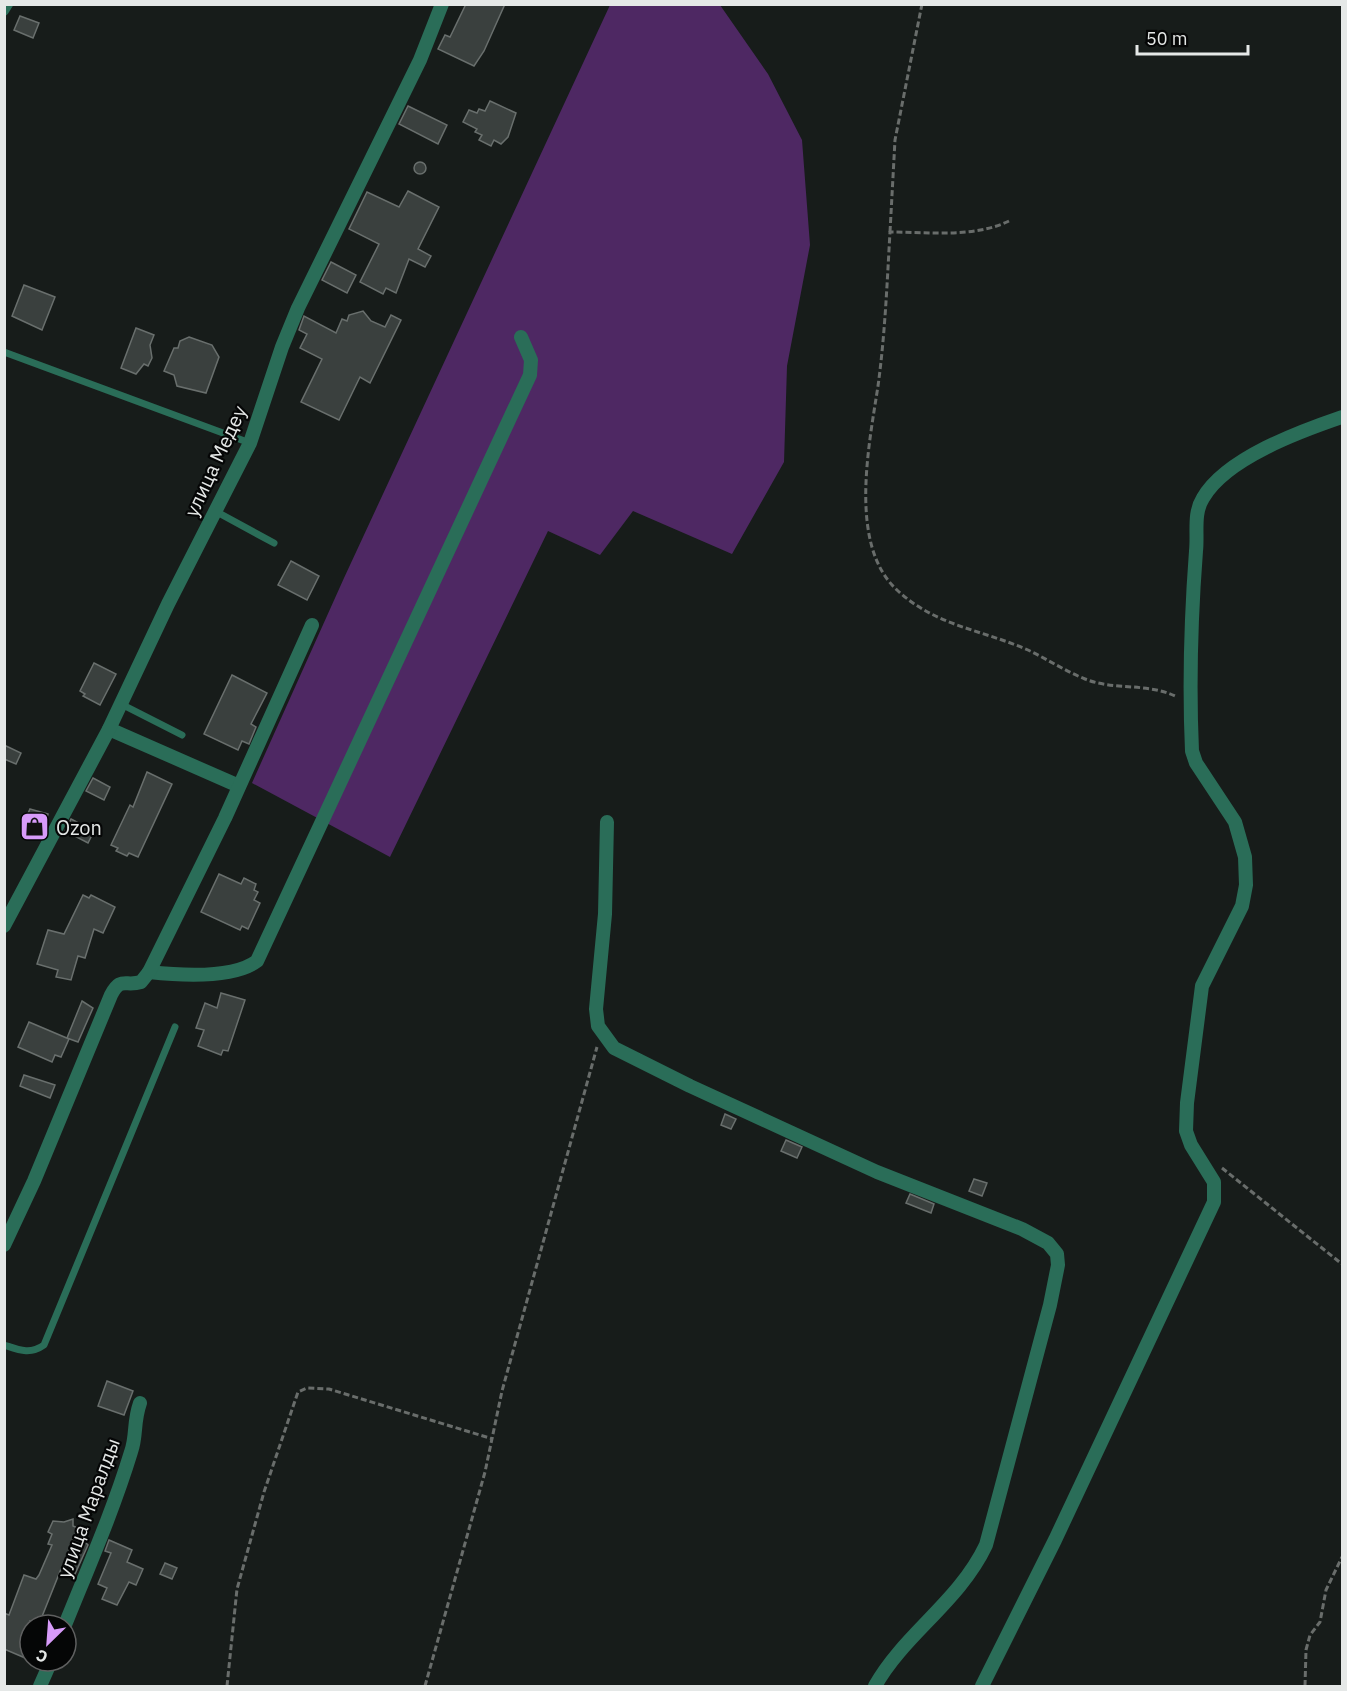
<svg xmlns="http://www.w3.org/2000/svg" width="1347" height="1691" font-family="'IBM Plex Sans',sans-serif">
<rect width="100%" height="100%" fill="#171c1a"/>
<!-- green -->
<path fill="#4e2863" d="M610,5H720L768,74L802,140L810,245L787,366L784,462L732,554L633,511L600,555L548,531L390,857L252,783L344,578Z"/>
<!-- building -->
<g fill="#3a403e" stroke="#696f6d" stroke-width="1.5">
<path d="M466,4H505L484,51L474,66L438,49L445,35L450,37Z"/>
<path d="M20,16L39,23L33,38L14,30Z"/>
<path d="M490,101L516,113L508,137L501,144L494,140L491,146L479,140L482,135L475,132L477,129L463,122L469,110L477,113L479,109L485,111Z"/>
<path d="M408,106L447,125L438,144L399,124Z"/>
<circle cx="420" cy="168" r="6"/>
<path d="M408,191L439,207L418,249L431,256L425,267L409,259L396,293L386,288L383,294L360,282L379,244L349,229L367,192L399,207Z"/>
<path d="M331,262L356,275L347,293L322,280Z"/>
<path d="M24,285L55,297L42,330L12,316Z"/>
<path d="M363,311L371,321L385,327L391,315L401,320L370,383L360,377L339,420L301,402L322,359L300,348L307,334L299,330L304,316L336,333L342,319L347,321L349,315Z"/>
<path d="M136,328L154,335L150,345L152,358L148,366L144,364L136,374L121,368Z"/>
<path d="M189,337L212,345L219,357L206,393L177,386L174,375L164,371L174,348H178L180,341Z"/>
<path d="M291,561L319,576L307,600L278,585Z"/>
<path d="M94,663L116,674L100,705L83,696L85,694L80,691Z"/>
<path d="M232,675L267,693L251,724L256,727L249,744L242,741L238,750L204,734Z"/>
<path d="M4,745L21,753L16,764L4,759Z"/>
<path d="M147,772L172,784L138,857L129,853L127,856L116,851L118,848L111,845L130,805L133,807Z"/>
<path d="M93,778L110,787L104,800L86,791Z"/>
<path d="M30,809L48,814L42,835L22,827Z"/>
<path d="M71,819L94,831L88,843L65,831Z"/>
<path d="M219,874L241,884L244,878L256,884L254,890L258,892L254,900L260,903L248,929L242,926L240,930L201,912Z"/>
<path d="M83,895L89,898L91,895L115,907L103,933L94,929L85,958L78,956L71,980L56,977L58,970L37,964L48,930L64,934Z"/>
<path d="M221,993L245,1000L228,1051L223,1050L221,1055L198,1046L204,1030L196,1028L205,1003L217,1008Z"/>
<path d="M82,1001L93,1008L78,1042L67,1038Z"/>
<path d="M29,1022L69,1039L61,1057L55,1055L52,1062L18,1047Z"/>
<path d="M24,1075L55,1085L50,1098L20,1086Z"/>
<path d="M725,1114L736,1119L731,1129L721,1125Z"/>
<path d="M786,1140L802,1147L797,1158L781,1151Z"/>
<path d="M974,1179L987,1183L982,1196L969,1191Z"/>
<path d="M910,1194L934,1204L931,1213L906,1203Z"/>
<path d="M107,1381L133,1391L124,1415L98,1406Z"/>
<path d="M73,1519V1526L85,1531L82,1539L88,1545L75,1574L61,1569L39,1624L30,1621V1660L4,1649V1613L9,1615L24,1575L36,1579L39,1575L52,1545L48,1544L52,1534L48,1532L53,1521L64,1522Z"/>
<path d="M109,1540L132,1550L127,1562L143,1569L136,1585L129,1582L117,1605L102,1599L107,1588L98,1584L111,1553L105,1551Z"/>
<path d="M165,1563L177,1568L172,1579L160,1574Z"/>
</g>
<g fill="none" stroke-linecap="round" stroke-linejoin="round">
<!-- path -->
<g stroke="#696d6b" stroke-width="3" stroke-dasharray="6 3" stroke-linecap="butt">
<path d="M1009,221C974,238 929,232 890,232C887,284 885,335 878,386C869,445 848,545 897,590C935,626 983,630 1028,650C1047,659 1065,671 1085,679C1115,691 1147,682 1177,697"/>
<path d="M890,232L895,140L922,4"/>
<path d="M1222,1168L1342,1264"/>
<path d="M227,1686L237,1589L264,1492L298,1392L307,1388L329,1389L493,1439"/>
<path d="M425,1686L485,1472L502,1391L597,1047"/>
<path d="M1305,1686L1306,1650L1310,1635L1320,1622L1326,1590L1342,1557"/>
</g>
<!-- lane -->
<g stroke="#2a6d58" stroke-width="7">
<path d="M5,12L10,4"/>
<path d="M4,352L250,443"/>
<path d="M215,511L274,543"/>
<path d="M121,704L182,735"/>
<path d="M4,1345C19,1350 30,1355 44,1345L175,1027"/>
</g>
<!-- street -->
<g stroke="#2a6d58" stroke-width="14">
<path d="M109,729L239,786"/>
<path d="M607,822L605,914L596,1009L598,1026L614,1048L690,1086L877,1172L1022,1229L1048,1243L1057,1254L1058,1265L1050,1305L986,1545C959,1602 904,1634 875,1686"/>
<path d="M4,926L109,729L168,604L250,443L282,347L298,308L420,60L442,4"/>
<path d="M149,972C177,975 233,979 257,961L530,375L531,360L521,337"/>
<path d="M4,1245L34,1181L111,995C121,976 125,987 141,982L149,972L225,818L312,625"/>
<path d="M65,1625C88,1568 113,1511 131,1452C137,1435 133,1423 140,1403"/>
<path d="M40,1686L51,1661"/>
<path d="M982,1686L1055,1540L1214,1202V1182L1191,1145L1186,1131L1187,1103L1202,986L1242,906L1246,885L1245,857L1235,822L1196,763L1192,751C1189,685 1191,617 1196,551C1198,533 1193,514 1203,498C1226,458 1301,431 1342,417"/>
</g>
</g>
<!-- icons -->
<defs>
<symbol id="shop-square" viewBox="-11 -11 22 22"><rect x="-9" y="-9" width="18" height="18" rx="4" fill="#d79bf9" stroke="#050606"/><path d="M-5-2.5h2.3a2.7 3.5 0 0 1 5.4 0H5L5.5 6h-11ZM-1.5-2.5h3a1.5 2.3 0 0 0-3 0Z" fill="#111"/></symbol>
</defs>
<g fill-rule="evenodd">
<use href="#shop-square" x="18" y="810" width="33" height="33"/>
</g>
<g text-anchor="middle" dominant-baseline="central" stroke-width="4.5" stroke-linejoin="round" paint-order="stroke">
<!-- street labels -->
<g font-size="20" fill="#e5e8e7" stroke="#050606">
<text transform="translate(215 461) rotate(-65)">улица Медеу</text>
<text transform="translate(88 1508) rotate(-70)">улица Маралды</text>
</g>
<!-- poi labels -->
<g font-size="20" fill="#e5e8e7" stroke="#050606" text-anchor="start">
<text x="56" y="827">Ozon</text>
</g>
</g>
<!-- border -->
<rect width="1347" height="1691" fill="none" stroke="#e5e8e7" stroke-width="12"/>
<!-- north arrow -->
<g transform="translate(48 1643) rotate(205)"><circle r="28" fill="#050606" stroke="#5f6060" stroke-width="1.5"/>
<path d="M0-4.5L10 22L0 15L-10 22Z" fill="#d79bf9"/>
<text y="-9" font-size="16" font-weight="bold" text-anchor="middle" fill="#e5e8e7">С</text>
</g>
<!-- scale -->
<path d="M1137 45v9h111v-9" fill="none" stroke="#e5e8e7" stroke-width="3"/>
<text x="1146" y="45" font-size="18" fill="#e5e8e7" stroke="#050606" stroke-width="4.5" paint-order="stroke">50 m</text>
</svg>
